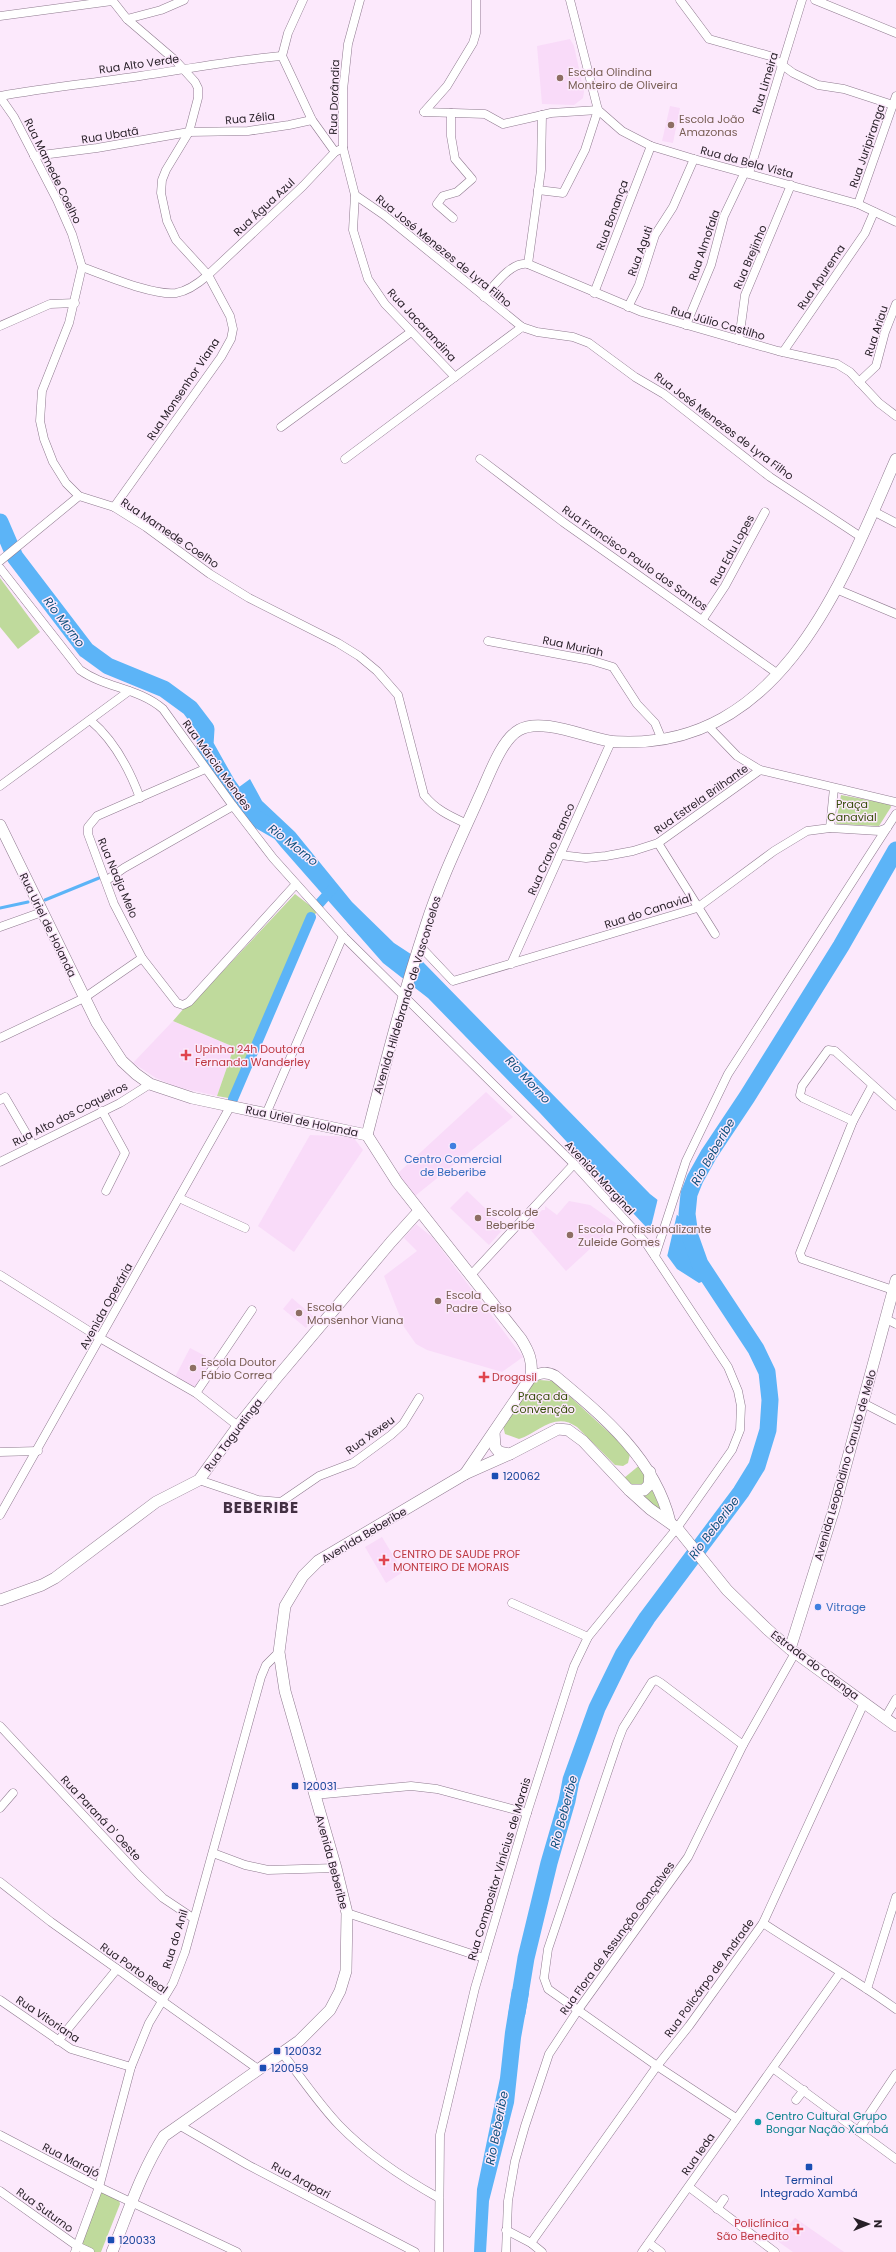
<svg xmlns="http://www.w3.org/2000/svg" width="896" height="2252" font-family="Poppins,sans-serif">
<style>
.built{fill:#f9dbf9}
.green{fill:#bfda9c}
.water{fill:#5cb4f7}
.pier{fill:#fce9fc}
.lines{fill:none;stroke-linecap:round;stroke-linejoin:round}
.stream{stroke:#5cb4f7;stroke-width:3}
.canal{stroke:#5cb4f7;stroke-width:10}
.river{stroke:#5cb4f7;stroke-width:17}
.street-casing{stroke:#8f7a8f;stroke-width:9}
.secondary-casing{stroke:#8f7a8f;stroke-width:12}
.street{stroke:#fff;stroke-width:8}
.secondary{stroke:#fff;stroke-width:11}
.education-dot{fill:#8d6e63;stroke:#fce9fc;stroke-width:1.5}
.health-dot{fill:#e0444e;stroke:#fce9fc;stroke-width:1.5}
.shop-dot{fill:#3f7fe0;stroke:#fce9fc;stroke-width:1.5}
.transit-dot{fill:#1a4fb4;stroke:#fce9fc;stroke-width:1.5}
.culture-dot{fill:#0f9aa8;stroke:#fce9fc;stroke-width:1.5}
.labels{text-anchor:middle;stroke-width:3;stroke-linejoin:round;paint-order:stroke}
.street-label{font-size:11px;fill:#271f27;stroke:#fce9fc}
.education-label{font-size:11px;fill:#785e54;stroke:#fce9fc;text-anchor:start}
.park-label{font-size:11px;fill:#374e09;stroke:#fce9fc}
.health-label{font-size:11px;fill:#be3a42;stroke:#fce9fc;text-anchor:start}
.shop-label{font-size:11px;fill:#366cbe;stroke:#fce9fc}
.transit-label{font-size:11px;fill:#164399;stroke:#fce9fc;text-anchor:start}
.culture-label{font-size:11px;fill:#0d838f;stroke:#fce9fc;text-anchor:start}
.water-label{font-size:12px;font-style:italic;fill:#0f517d;stroke:#fce9fc}
.district-label{font-size:15px;font-weight:bold;letter-spacing:1px;fill:#433043;stroke:#fce9fc}
</style>
<rect width="100%" height="100%" fill="#fce9fc"/>
<!-- built -->
<g class="built">
<polygon points="570,39 574,46 584,92 583,98 574,105 542,104 537,46"/>
<polygon points="670,106 680,108 673,143 662,141"/>
<polygon points="173,1021 234,1047 217,1096 177,1087 156,1078 133,1063"/>
<polygon points="486,1092 513,1117 415,1196 397,1174"/>
<polygon points="310,1135 353,1137 363,1150 294,1252 258,1226"/>
<polygon points="467,1191 505,1227 489,1245 450,1208"/>
<polygon points="569,1201 590,1205 617,1224 566,1271 527,1226 542,1210 545,1210 545,1206 557,1215"/>
<polygon points="416,1224 432,1237 523,1357 502,1372 427,1350 416,1344 404,1327 384,1276 417,1251 404,1238"/>
<polygon points="292,1298 314,1317 306,1328 283,1309"/>
<polygon points="190,1348 213,1360 195,1391 175,1377"/>
<polygon points="382,1537 403,1572 386,1583 365,1547"/>
<polygon points="795,2218 844,2252 793,2252 776,2240"/>
</g>
<!-- green -->
<g class="green">
<polygon points="0,578 40,632 18,649 0,627"/>
<polygon points="841,795 890,804 891,807 879,826 837,824 836,822"/>
<polygon points="295,894 317,911 309,925 234,1099 217,1096 234,1047 173,1021 185,1007 192,1004"/>
<path d="M539 1380 553 1381 614 1437 630 1454 628 1463 623 1466 615 1465 577 1427C555 1411 539 1432 519 1439L505 1434 503 1426 533 1382Z"/>
<polygon points="641,1464 662,1512 662,1514 624,1478"/>
<polygon points="101,2192 119,2200 120,2204 101,2252 78,2252"/>
</g>
<!-- water -->
<g class="water">
<polygon points="250,779 262,801 295,832 352,902 394,943 423,962 650,1194 681,1218 684,1241 704,1281 699,1283 677,1269 646,1227 540,1113 428,998 383,963 281,847 235,790"/>
<polygon points="512,1989 529,1993 521,2038 514,2103 489,2201 486,2252 474,2252 477,2189 500,2078 505,2032"/>
</g>
<!-- pier -->
<polygon class="pier" points="658,1198 677,1214 667,1257 649,1235"/>
<g class="lines">
<!-- stream -->
<g class="stream">
<polyline points="45,900 99,878"/>
<polyline points="0,908 28,902"/>
</g>
<!-- canal -->
<g class="canal">
<polyline points="319,904 333,888"/>
<polyline points="233,1099 311,917"/>
</g>
<!-- river -->
<g class="river">
<polyline points="0,522 15,557 86,650 108,666 164,689 190,708 206,729 205,745 227,784 235,795 243,799 247,809 255,818 278,831"/>
<polyline points="517,2013 526,1958 549,1863 567,1801 571,1780 597,1708 623,1655 647,1618 741,1492 757,1466 768,1430 770,1400 767,1372 756,1349 700,1264 690,1236 687,1214 689,1194 695,1179 709,1154 747,1097 841,946 896,850"/>
</g>
<defs>
<g id="street">
<polyline points="112,0 127,19 176,61 195,82 198,88 198,98 189,132 166,170 162,180 161,193 167,221 176,240 208,275 230,316 233,329 231,339 221,357 114,507"/>
<polyline points="303,0 288,33 282,56 312,120 335,152"/>
<polyline points="360,0 348,44 343,90 343,148 355,195 353,230 368,279 385,304 455,377"/>
<polyline points="570,0 598,110 622,131 651,146 694,159 858,204 896,222"/>
<polyline points="680,0 709,39 770,56 793,73 818,85 844,89 893,105"/>
<polyline points="815,0 896,33"/>
<polyline points="0,16 112,1"/>
<polyline points="127,19 161,10 184,0"/>
<path d="M0 96C46 88 93 83 140 76 187 69 234 60 282 56"/>
<path d="M0 97 14 117 57 200 72 234 82 267 69 323 42 391 40 421 44 439 53 462 66 483 79 496 114 507 146 527 210 574 249 598 338 643 359 656 377 671 398 695 424 795C436 810 450 816 467 824"/>
<polyline points="424,112 485,114 503,124 551,113 598,110"/>
<polyline points="424,112 447,86 473,43 476,33 476,0"/>
<polyline points="451,113 451,136 455,159 472,179 457,192 443,196 437,204 453,218"/>
<polyline points="34,156 97,148 189,132 248,131 289,125 312,120"/>
<polyline points="749,173 802,0"/>
<polyline points="538,190 563,193 585,150 598,110"/>
<polyline points="355,195 384,215 522,327 537,332 573,337 589,343 635,377 664,394 770,477 861,537"/>
<polyline points="858,204 896,96"/>
<polyline points="528,264 541,170 542,115"/>
<path d="M82 267C105 275 153 296 176 293 188 291 200 282 208 275L303 186 335 152 343 148"/>
<polyline points="594,293 651,146"/>
<path d="M484 297C494 286 511 261 528 264L642 312 778 351 837 364 850 372 879 403 896 416"/>
<polyline points="628,307 639,285 655,235 673,207 694,159"/>
<polyline points="686,325 711,265 724,216 745,172"/>
<polyline points="0,326 50,304 75,303"/>
<polyline points="739,340 745,295 791,185"/>
<polyline points="783,352 865,233 874,212"/>
<polyline points="859,382 876,366 885,332 896,304"/>
<polyline points="281,427 411,332"/>
<polyline points="345,459 522,327"/>
<polyline points="480,459 563,522 778,674"/>
<polyline points="873,511 896,523"/>
<polyline points="0,561 79,496"/>
<path d="M0 568 80 670C105 688 139 688 163 709L233 806 273 858 343 936 574 1164 646 1243 728 1367 738 1391 741 1406 740 1430 732 1450 677 1528 588 1637 574 1666 527 1813 475 1988 440 2135 439 2252"/>
<polyline points="836,589 896,614"/>
<polyline points="703,619 725,586 765,512"/>
<polyline points="488,641 590,660 613,667 637,704 655,723 662,740"/>
<path d="M90 720C114 740 129 768 140 798"/>
<polyline points="708,726 737,756 760,770 896,802"/>
<polyline points="205,769 97,816 88,827 88,834 114,904 142,958 177,1003 183,1005 189,1002 296,884"/>
<polyline points="0,786 129,691"/>
<polyline points="830,828 834,788"/>
<polyline points="658,843 715,934"/>
<polyline points="560,855 586,858 606,856 633,851 658,843 760,770"/>
<polyline points="107,880 124,868 233,806"/>
<polyline points="0,927 42,912"/>
<polyline points="420,946 453,981 697,908 774,851 807,831 830,828 879,831 887,828"/>
<polyline points="511,964 611,742"/>
<polyline points="0,1038 84,998 142,958"/>
<polyline points="872,1086 853,1121 800,1253 802,1259 893,1290"/>
<polyline points="0,1100 5,1097 33,1145"/>
<polyline points="102,1111 125,1153 106,1191"/>
<polyline points="266,1114 343,936"/>
<polyline points="853,1121 803,1098 800,1095 802,1086 828,1050 835,1051 896,1106"/>
<polyline points="0,1162 120,1103 150,1084"/>
<polyline points="179,1198 245,1228"/>
<polyline points="655,1256 686,1161 728,1074 896,814"/>
<polyline points="0,1275 100,1338 196,1393 238,1426"/>
<polyline points="470,1276 574,1164"/>
<polyline points="886,1319 896,1324"/>
<polyline points="196,1393 252,1310"/>
<polyline points="863,1403 896,1420"/>
<polyline points="0,1452 38,1451"/>
<polyline points="199,1480 258,1500 281,1502 319,1476 353,1463 391,1435 403,1424 419,1398"/>
<polyline points="0,1515 230,1107"/>
<polyline points="512,1603 588,1637"/>
<polyline points="885,1718 896,1699"/>
<polyline points="0,1726 140,1876 163,1898 193,1918"/>
<polyline points="314,1795 411,1786 437,1789 527,1813"/>
<polyline points="0,1808 13,1793"/>
<polyline points="213,1853 245,1865 268,1870 336,1868"/>
<polyline points="0,1882 51,1922 258,2069"/>
<polyline points="347,1913 484,1958"/>
<path d="M763 1923C807 1952 853 1978 896 2009"/>
<polyline points="867,1989 896,1897"/>
<polyline points="0,2000 71,2049 131,2067"/>
<polyline points="58,2041 117,1969"/>
<path d="M282 2053C301 2077 318 2103 339 2125 368 2155 403 2178 439 2198"/>
<polyline points="774,2069 896,2159"/>
<polyline points="796,2100 804,2090"/>
<polyline points="736,2118 657,2066 548,1989 544,1978 548,1949 618,1741 623,1728 652,1682 656,1680 661,1683 743,1745"/>
<polyline points="179,2125 248,2165 415,2252"/>
<polyline points="858,2131 896,2074"/>
<polyline points="0,2135 99,2187 237,2252"/>
<polyline points="689,2187 775,2252"/>
<polyline points="0,2191 77,2246 90,2252"/>
<polyline points="717,2209 724,2199"/>
<polyline points="506,2230 531,2243 542,2252"/>
<polyline points="531,2243 657,2066 689,2026 763,1923 864,1703"/>
<polyline points="649,2243 661,2252"/>
<polyline points="75,2252 99,2187 131,2067 149,2023 173,1983 185,1952 261,1677 266,1665 279,1652"/>
<polyline points="506,2252 508,2201 515,2161 525,2126 549,2054 578,2010 688,1857 743,1745 795,1653"/>
<polyline points="642,2252 840,1973"/>
</g>
<g id="secondary">
<path d="M0 825 97 1023 122 1061 136 1074 150 1084 192 1098 367 1135 397 1182 521 1339C529 1352 533 1361 531 1377L465 1474"/>
<path d="M367 1135C385 1065 403 994 426 925 440 881 461 838 480 795 489 776 501 740 519 730 541 717 585 737 609 741 615 742 622 742 628 742 784 743 844 578 896 459"/>
<path d="M531 1377C540 1373 546 1371 555 1376 603 1416 655 1459 670 1522"/>
<polyline points="494,1432 495,1447 499,1452 510,1454"/>
<polyline points="629,1490 644,1490 649,1485 650,1472"/>
<polyline points="0,1600 42,1585 55,1578 156,1502 199,1480 238,1426 274,1381 391,1242 419,1211"/>
<polyline points="790,1649 834,1509 896,1280"/>
<path d="M112 2252C128 2213 141 2172 164 2136L299 2041 330 2010 340 1991 346 1971 347 1913 336 1868 285 1691 279 1652 285 1606 303 1576 318 1561 465 1474 510 1454 558 1429 568 1430 583 1441 629 1490 650 1509 677 1528 727 1590 767 1629 790 1649 896 1726"/>
</g>
</defs>
<!-- street casing -->
<use href="#street" class="street-casing"/>
<!-- secondary casing -->
<use href="#secondary" class="secondary-casing"/>
<!-- street -->
<use href="#street" class="street"/>
<!-- secondary -->
<use href="#secondary" class="secondary"/>
</g>
<!-- markers -->
<g class="education-dot">
<circle cx="560" cy="78" r="4"/>
<circle cx="671" cy="125" r="4"/>
<circle cx="478" cy="1218" r="4"/>
<circle cx="570" cy="1235" r="4"/>
<circle cx="438" cy="1301" r="4"/>
<circle cx="299" cy="1313" r="4"/>
<circle cx="193" cy="1368" r="4"/>
</g>
<g class="health-dot">
<path d="M184 1049h4v4h4v4h-4v4h-4v-4h-4v-4h4z"/>
<path d="M482 1371h4v4h4v4h-4v4h-4v-4h-4v-4h4z"/>
<path d="M382 1554h4v4h4v4h-4v4h-4v-4h-4v-4h4z"/>
<path d="M796 2223h4v4h4v4h-4v4h-4v-4h-4v-4h4z"/>
</g>
<g class="shop-dot">
<circle cx="453" cy="1146" r="4"/>
<circle cx="818" cy="1607" r="4"/>
</g>
<g class="transit-dot">
<rect x="491" y="1472" width="8" height="8" rx="2"/>
<rect x="291" y="1782" width="8" height="8" rx="2"/>
<rect x="273" y="2047" width="8" height="8" rx="2"/>
<rect x="259" y="2064" width="8" height="8" rx="2"/>
<rect x="805" y="2163" width="8" height="8" rx="2"/>
<rect x="107" y="2236" width="8" height="8" rx="2"/>
</g>
<circle class="culture-dot" cx="758" cy="2122" r="4"/>
<g class="labels">
<!-- street labels -->
<g class="street-label">
<text transform="translate(139 64) rotate(-8)" y="4">Rua Alto Verde</text>
<text transform="translate(765 83) rotate(-73)" y="4">Rua Limeira</text>
<text transform="translate(334 97) rotate(-88)" y="4">Rua Dorândia</text>
<text transform="translate(250 118) rotate(-5)" y="4">Rua Zélia</text>
<text transform="translate(110 135) rotate(-9)" y="4">Rua Ubatã</text>
<text transform="translate(867 146) rotate(-71)" y="4">Rua Juripiranga</text>
<text transform="translate(747 162) rotate(15)" y="4">Rua da Bela Vista</text>
<text transform="translate(53 171) rotate(64)" y="4">Rua Mamede Coelho</text>
<text transform="translate(264 207) rotate(-43)" y="4">Rua Água Azul</text>
<text transform="translate(612 215) rotate(-70)" y="4">Rua Bonança</text>
<text transform="translate(704 245) rotate(-71)" y="4">Rua Almofala</text>
<text transform="translate(444 251) rotate(39)" y="4">Rua José Menezes de Lyra Filho</text>
<text transform="translate(640 251) rotate(-70)" y="4">Rua Aguti</text>
<text transform="translate(750 257) rotate(-67)" y="4">Rua Brejinho</text>
<text transform="translate(821 277) rotate(-56)" y="4">Rua Apurema</text>
<text transform="translate(718 323) rotate(16)" y="4">Rua Júlio Castilho</text>
<text transform="translate(422 325) rotate(47)" y="4">Rua Jacarandina</text>
<text transform="translate(876 331) rotate(-72)" y="4">Rua Ariau</text>
<text transform="translate(183 389) rotate(-56)" y="4">Rua Monsenhor Viana</text>
<text transform="translate(724 426) rotate(37)" y="4">Rua José Menezes de Lyra Filho</text>
<text transform="translate(170 533) rotate(34)" y="4">Rua Mamede Coelho</text>
<text transform="translate(732 550) rotate(-61)" y="4">Rua Edu Lopes</text>
<text transform="translate(635 558) rotate(35)" y="4">Rua Francisco Paulo dos Santos</text>
<text transform="translate(573 646) rotate(12)" y="4">Rua Muriah</text>
<text transform="translate(217 765) rotate(54)" y="4">Rua Márcia Mendes</text>
<text transform="translate(701 799) rotate(-35)" y="4">Rua Estrela Brilhante</text>
<text transform="translate(551 849) rotate(-66)" y="4">Rua Cravo Branco</text>
<text transform="translate(118 878) rotate(67)" y="4">Rua Nadja Melo</text>
<text transform="translate(648 911) rotate(-18)" y="4">Rua do Canavial</text>
<text transform="translate(48 925) rotate(64)" y="4">Rua Uriel de Holanda</text>
<text transform="translate(407 995) rotate(-73)" y="4">Avenida Hildebrando de Vasconcelos</text>
<text transform="translate(70 1114) rotate(-27)" y="4">Rua Alto dos Coqueiros</text>
<text transform="translate(302 1121) rotate(12)" y="4">Rua Uriel de Holanda</text>
<text transform="translate(600 1178) rotate(47)" y="4">Avenida Marginal</text>
<text transform="translate(106 1306) rotate(-61)" y="4">Avenida Operária</text>
<text transform="translate(233 1435) rotate(-53)" y="4">Rua Taguatinga</text>
<text transform="translate(370 1435) rotate(-36)" y="4">Rua Xexeu</text>
<text transform="translate(845 1465) rotate(-74)" y="4">Avenida Leopoldino Canuto de Melo</text>
<text transform="translate(364 1535) rotate(-31)" y="4">Avenida Beberibe</text>
<text transform="translate(815 1665) rotate(37)" y="4">Estrada do Caenga</text>
<text transform="translate(101 1818) rotate(47)" y="4">Rua Paraná D' Oeste</text>
<text transform="translate(332 1862) rotate(75)" y="4">Avenida Beberibe</text>
<text transform="translate(499 1869) rotate(-73)" y="4">Rua Compositor Vinícius de Morais</text>
<text transform="translate(617 1938) rotate(-54)" y="4">Rua Flora de Assunção Gonçalves</text>
<text transform="translate(175 1939) rotate(-73)" y="4">Rua do Anil</text>
<text transform="translate(134 1968) rotate(35)" y="4">Rua Porto Real</text>
<text transform="translate(709 1978) rotate(-54)" y="4">Rua Policárpo de Andrade</text>
<text transform="translate(48 2019) rotate(34)" y="4">Rua Vitoriana</text>
<text transform="translate(698 2154) rotate(-55)" y="4">Rua Ieda</text>
<text transform="translate(71 2160) rotate(27)" y="4">Rua Marajó</text>
<text transform="translate(301 2180) rotate(28)" y="4">Rua Arapari</text>
<text transform="translate(45 2210) rotate(36)" y="4">Rua Suturno</text>
</g>
<!-- education labels -->
<g class="education-label">
<text x="568" y="76">Escola Olindina<tspan x="568" dy="13">Monteiro de Oliveira</tspan></text>
<text x="679" y="123">Escola João<tspan x="679" dy="13">Amazonas</tspan></text>
<text x="486" y="1216">Escola de<tspan x="486" dy="13">Beberibe</tspan></text>
<text x="578" y="1233">Escola Profissionalizante<tspan x="578" dy="13">Zuleide Gomes</tspan></text>
<text x="446" y="1299">Escola<tspan x="446" dy="13">Padre Celso</tspan></text>
<text x="307" y="1311">Escola<tspan x="307" dy="13">Monsenhor Viana</tspan></text>
<text x="201" y="1366">Escola Doutor<tspan x="201" dy="13">Fábio Correa</tspan></text>
</g>
<!-- park labels -->
<g class="park-label">
<text x="852" y="808">Praça<tspan x="852" dy="13">Canavial</tspan></text>
<text x="543" y="1400">Praça da<tspan x="543" dy="13">Convenção</tspan></text>
</g>
<!-- health labels -->
<g class="health-label">
<text x="195" y="1053">Upinha 24h Doutora<tspan x="195" dy="13">Fernanda Wanderley</tspan></text>
<text x="492" y="1381">Drogasil</text>
<text x="393" y="1558">CENTRO DE SAUDE PROF<tspan x="393" dy="13">MONTEIRO DE MORAIS</tspan></text>
<text x="789" y="2227" text-anchor="end">Policlínica<tspan x="789" dy="13">São Benedito</tspan></text>
</g>
<!-- shop labels -->
<g class="shop-label">
<text x="453" y="1163">Centro Comercial<tspan x="453" dy="13">de Beberibe</tspan></text>
<text x="826" y="1611" text-anchor="start">Vitrage</text>
</g>
<!-- transit labels -->
<g class="transit-label">
<text x="503" y="1480">120062</text>
<text x="303" y="1790">120031</text>
<text x="285" y="2055">120032</text>
<text x="271" y="2072">120059</text>
<text x="809" y="2184" text-anchor="middle">Terminal<tspan x="809" dy="13">Integrado Xambá</tspan></text>
<text x="119" y="2244">120033</text>
</g>
<!-- culture labels -->
<g class="culture-label">
<text x="766" y="2120">Centro Cultural Grupo<tspan x="766" dy="13">Bongar Nação Xambá</tspan></text>
</g>
<!-- water labels -->
<g class="water-label">
<text transform="translate(64 622) rotate(53)" y="4">Rio Morno</text>
<text transform="translate(293 845) rotate(38)" y="4">Rio Morno</text>
<text transform="translate(528 1080) rotate(47)" y="4">Rio Morno</text>
<text transform="translate(713 1152) rotate(-60)" y="4">Rio Beberibe</text>
<text transform="translate(714 1528) rotate(-53)" y="4">Rio Beberibe</text>
<text transform="translate(564 1812) rotate(-75)" y="4">Rio Beberibe</text>
<text transform="translate(497 2128) rotate(-79)" y="4">Rio Beberibe</text>
</g>
<!-- district labels -->
<g class="district-label">
<text x="261" y="1513">BEBERIBE</text>
</g>
</g>
<!-- north arrow -->
<g transform="translate(868 2224) rotate(89)" stroke="#fce9fc" stroke-width="3" paint-order="stroke">
<path d="M0-3L7 15L0 10L-7 15Z" fill="#271f27"/>
<text y="-6" font-size="11" font-weight="bold" text-anchor="middle" fill="#271f27">N</text>
</g>
</svg>
